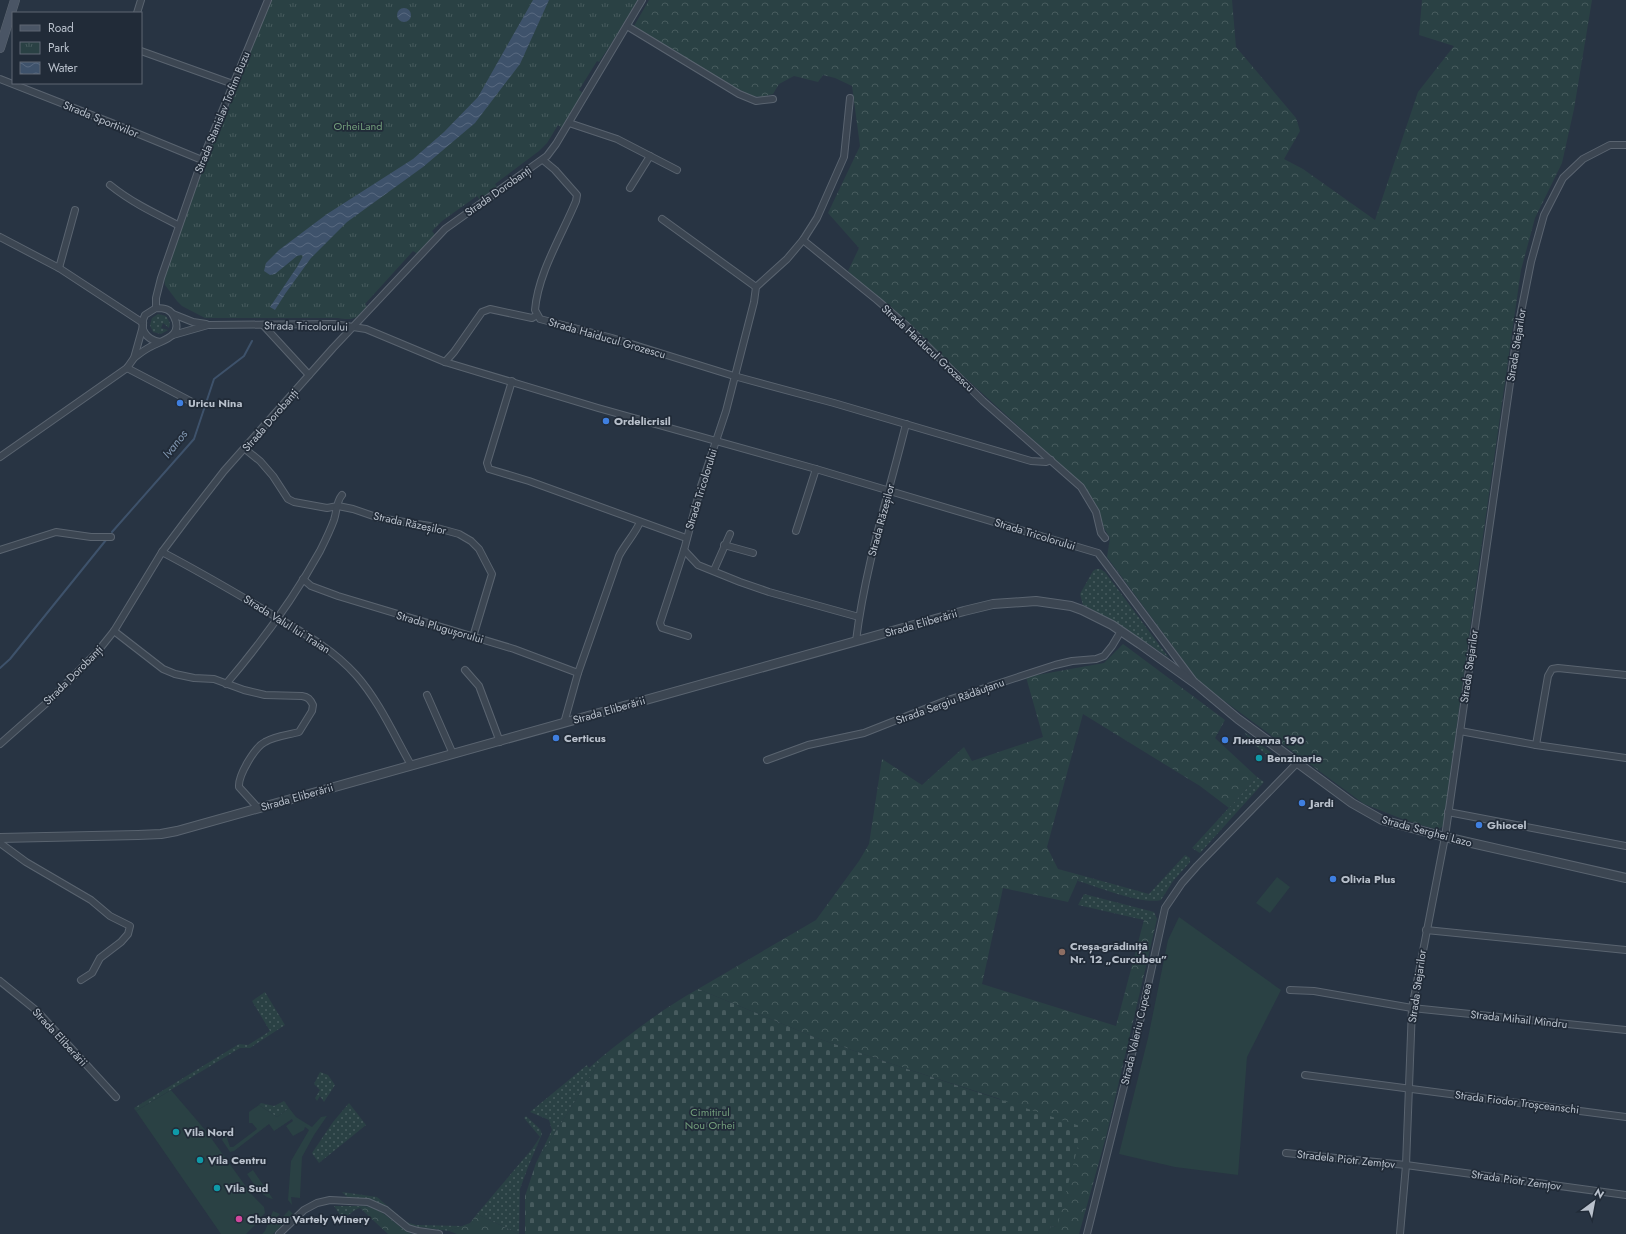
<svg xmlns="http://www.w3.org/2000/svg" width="1626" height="1234" font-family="Jost,sans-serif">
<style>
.grass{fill:url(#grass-dots)}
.forest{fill:url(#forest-crowns)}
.cemetery{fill:url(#cemetery-stones)}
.park{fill:url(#park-tufts)}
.garden{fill:#2a4144}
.water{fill:url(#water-waves)}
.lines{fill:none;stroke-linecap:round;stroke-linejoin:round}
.stream{stroke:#3e526b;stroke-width:2}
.minor-casing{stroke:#5a6470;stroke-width:8}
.tertiary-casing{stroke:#5a6470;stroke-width:10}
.secondary-casing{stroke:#5a6470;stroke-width:10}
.minor{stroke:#3c4652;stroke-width:6}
.tertiary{stroke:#3c4652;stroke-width:8}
.secondary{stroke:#4a5565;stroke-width:9}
.shop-dot{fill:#3f7fe0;stroke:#212b38;stroke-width:1.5}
.culture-dot{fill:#0f9aa8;stroke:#212b38;stroke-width:1.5}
.education-dot{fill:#8d6e63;stroke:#212b38;stroke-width:1.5}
.hotel-dot{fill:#d1479c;stroke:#212b38;stroke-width:1.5}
.labels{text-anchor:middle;stroke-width:3.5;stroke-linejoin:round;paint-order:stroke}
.street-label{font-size:11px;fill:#b9c1cc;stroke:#212b38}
.park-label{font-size:11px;fill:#719c7a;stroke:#212b38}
.poi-label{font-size:11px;font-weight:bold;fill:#b9c1cc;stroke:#212b38;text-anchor:start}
.water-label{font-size:12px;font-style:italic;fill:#8298b2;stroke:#212b38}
</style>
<defs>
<pattern id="grass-dots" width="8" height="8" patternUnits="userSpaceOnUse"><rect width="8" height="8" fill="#2a4144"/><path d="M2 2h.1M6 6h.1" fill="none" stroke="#475b5e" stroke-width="1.8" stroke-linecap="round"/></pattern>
<pattern id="forest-crowns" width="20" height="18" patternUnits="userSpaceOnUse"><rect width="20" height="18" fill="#2a4144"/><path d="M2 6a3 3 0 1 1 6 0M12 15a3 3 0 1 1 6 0" fill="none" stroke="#475b5e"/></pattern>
<pattern id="cemetery-stones" width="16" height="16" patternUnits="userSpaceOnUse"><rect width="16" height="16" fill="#2a4144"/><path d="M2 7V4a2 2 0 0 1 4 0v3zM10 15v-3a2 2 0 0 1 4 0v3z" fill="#475b5e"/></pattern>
<pattern id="park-tufts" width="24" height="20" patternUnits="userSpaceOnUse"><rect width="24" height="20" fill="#2a4144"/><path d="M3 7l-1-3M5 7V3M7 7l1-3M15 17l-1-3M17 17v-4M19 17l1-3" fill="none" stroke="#475b5e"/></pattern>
<pattern id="water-waves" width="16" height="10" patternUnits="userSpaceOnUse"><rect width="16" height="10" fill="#3e526b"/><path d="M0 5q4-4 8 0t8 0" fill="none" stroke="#58697f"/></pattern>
</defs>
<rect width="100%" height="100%" fill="#283443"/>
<!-- grass -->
<g class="grass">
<polygon points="158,314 166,316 170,323 169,328 163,323 161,328 168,330 161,334 153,332 150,325 152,318"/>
<polygon points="1096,569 1100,569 1105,572 1169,658 1117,623 1083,605 1080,594 1093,571"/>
<polygon points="1244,732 1281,760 1279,765 1252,743"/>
<polygon points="1257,777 1264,782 1200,853 1192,848"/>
<path d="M1185 855 1190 858V862L1173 881 1161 900C1142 905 1098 887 1078 881L1080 875 1149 894Z"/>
<polygon points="1084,894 1154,912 1157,919 1144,920 1078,905"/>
<polygon points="265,992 285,1025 250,1048 240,1048 136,1111 134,1108 239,1044 248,1045 270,1031 252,1001"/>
<polygon points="598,1060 599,1063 536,1163 552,1130 549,1120 530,1112 587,1065 589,1068"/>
<polygon points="320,1072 328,1075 335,1085 324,1102 320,1096 317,1101 315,1098 320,1090 314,1084"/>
<polygon points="284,1101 289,1108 277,1117 259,1105 261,1103 274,1106"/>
<polygon points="349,1103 366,1125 319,1163 312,1153 333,1122"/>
<polygon points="526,1116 540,1129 542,1134 528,1167 520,1189 519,1234 477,1214 532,1149 540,1137 524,1118"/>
<polygon points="342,1192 377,1197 406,1222 416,1225 462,1226 449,1231 412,1226 406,1224 376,1201 348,1198"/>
<polygon points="334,1206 364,1206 355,1210 343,1219"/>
</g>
<!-- forest -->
<g class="forest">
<polygon points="649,0 1232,0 1236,47 1296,118 1300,131 1284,159 1303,169 1375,220 1418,92 1454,46 1419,35 1422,0 1592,0 1574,109 1562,163 1535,218 1521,270 1477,578 1443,826 1438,830 1405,820 1364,804 1200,683 1107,557 1110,538 1104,528 1098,508 1083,485 848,271 859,248 828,213 860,146 852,86 835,78 823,75 818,82 794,76 779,84 773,94 762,97 752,96 732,86 634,26"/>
<polygon points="1123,644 1225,720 1215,738 1257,777 1229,808 1200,786 1083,714 1047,847 1058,869 1080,875 1068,902 1003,888 982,984 1116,1026 1144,920 1157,919 1107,1133 1079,1234 1048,1234 1051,1226 1057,1227 1000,1099 904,1068 814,1037 698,989 816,920 859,861 869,844 882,759 922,785 964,747 972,761 1043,737 1026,677 1104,663"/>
<path d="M364 1206C387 1210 393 1225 412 1234H388L360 1208Z"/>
<polygon points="477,1214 519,1234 457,1234 449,1231 470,1223"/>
</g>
<!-- cemetery -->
<path class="cemetery" d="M698 989 814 1037 904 1068 1083 1127 1057 1227 1051 1226 1048 1234H525V1196L536 1163 599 1063 598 1060C630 1034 662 1009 698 989Z"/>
<!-- park -->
<path class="park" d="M271 0H638L611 44 599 62 597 61 579 90 583 93 562 128 558 125 547 143 539 151 495 184 498 188 480 200 477 196 442 221 432 231 435 235 418 254 413 251 365 304 368 308C357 318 353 321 338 318H205L182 306 177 301 165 285 164 279 203 168 245 69 247 58Z"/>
<!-- garden -->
<g class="garden">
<polygon points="1277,877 1290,887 1270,913 1256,903"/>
<polygon points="1179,917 1281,990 1247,1057 1238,1175 1175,1167 1119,1154 1148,1038 1168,940"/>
<polygon points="171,1090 206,1131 252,1195 264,1207 265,1213 261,1217 258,1216 256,1224 246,1234 221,1234 136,1111"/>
<polygon points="259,1105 277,1117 289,1108 296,1117 312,1127 321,1117 327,1116 314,1135 302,1157 300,1197 300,1198 291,1197 292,1205 288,1200 291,1161 309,1130 305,1127 304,1130 293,1136 286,1126 293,1121 292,1119 274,1131 269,1124 234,1151 230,1152 222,1140 226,1130 227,1138 230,1147 233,1147 257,1129 252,1123 249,1123 249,1112"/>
<path d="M253 1170 257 1176 273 1199C261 1197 254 1184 247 1174Z"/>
<polygon points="289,1210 293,1214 273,1234 262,1234 265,1231 273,1211 280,1214 274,1220 277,1223"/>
</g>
<!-- water -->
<g class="water">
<polygon points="533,0 549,0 520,64 475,123 423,167 347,222 311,258 285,294 275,310 270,307 297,267 303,256 301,255 297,256 275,274 270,275 264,271 266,263 279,250 327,214 413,159 444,132 478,97"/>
<circle cx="404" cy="15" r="7"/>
</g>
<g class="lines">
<!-- stream -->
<g class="stream">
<polyline points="112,532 194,439 214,379 244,356 252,341"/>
<polyline points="0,668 10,659 106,540"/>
</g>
<defs>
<g id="minor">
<polyline points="137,13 141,0"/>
<polyline points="627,26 739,94 756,101 773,99"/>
<polyline points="141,51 233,84"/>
<polyline points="0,79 112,123 202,160"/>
<polyline points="569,123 617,139 677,170"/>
<path d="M543 160 555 170 577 195 576 201C562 235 538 273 535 310L540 319 612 338 734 376 834 403 1031 461 1046 462 1051 460"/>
<path d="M110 185C131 202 154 213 178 225"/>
<polyline points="630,188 650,156"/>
<polyline points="662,219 756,287"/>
<polyline points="0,237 59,268 143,323"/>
<polyline points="803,240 877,300 907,326 983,401 1081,487 1096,512 1101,533 1105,538"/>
<polyline points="59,268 75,210"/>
<polyline points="156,308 156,298 161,278 202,160 268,0"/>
<polyline points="173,314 193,322 206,324"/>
<polyline points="263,325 309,375"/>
<polyline points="173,335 208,325 334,324 366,329 445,362 598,408 816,469 1098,553 1193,680"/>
<path d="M134 358C139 354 144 350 150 347 162 340 184 337 174 317 171 309 164 308 156 308L145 315C138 328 146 340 160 342"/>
<polyline points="445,362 454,352 482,312 490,309 532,318 537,315"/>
<polyline points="127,368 194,403"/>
<polyline points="512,381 487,463 489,469 529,481 686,538"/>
<polyline points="245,449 260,461 273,476 288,499 294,502 327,508 338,506 353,509 379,518 430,526 459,534 471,541 479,549 492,574 473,637"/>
<polyline points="0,457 127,368 134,358 143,326"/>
<polyline points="796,531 816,469"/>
<polyline points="724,545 753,553"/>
<polyline points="0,550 56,532 91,537 111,537"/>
<polyline points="684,550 698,565 740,582 769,592 859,617"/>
<path d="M162 552C200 572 236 593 273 615 302 632 333 649 356 675 379 701 394 735 411 765"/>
<polyline points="714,570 730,534"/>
<polyline points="303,579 311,586 338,596 514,649 578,673"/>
<path d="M114 631 163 669 175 674 194 678 214 679 244 690 265 695 302 696C308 697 310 699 313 705L312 711 299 732C288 735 275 736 265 742 255 747 238 775 239 787L258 808"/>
<polyline points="688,636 662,628 660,623 684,550 701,486 726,411 754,302 756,287 787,259 803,240 817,218 844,157 850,98"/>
<path d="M856 641C865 567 888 496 906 424"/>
<polyline points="465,670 479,686 500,742"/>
<path d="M226 684C261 643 294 598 320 551 325 541 330 531 334 520 337 511 336 502 342 495"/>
<polyline points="427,695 453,754"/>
<path d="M564 723 578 673 619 556C625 544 635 534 640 522"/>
<polyline points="1460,731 1536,745 1626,758"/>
<polyline points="0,744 51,699 98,651 114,631 162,552 186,520 224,471 333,348 445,229 547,156 556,144 642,0"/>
<polyline points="1536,745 1548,676 1552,669 1558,668 1626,675"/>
<polyline points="767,760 808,745 864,733 945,701 1055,665 1072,661 1096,659 1104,656 1112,646 1121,631"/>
<polyline points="1448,812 1626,846"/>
<polyline points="0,843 26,862 91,900 110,916 130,926 128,934 121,942 100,958 92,973 81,980"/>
<polyline points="1426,930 1626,950"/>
<polyline points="0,981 37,1011 116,1097"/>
<polyline points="1290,990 1314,991 1412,1008 1626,1030"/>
<polyline points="1305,1075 1626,1117"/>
<polyline points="1286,1153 1406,1165 1626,1195"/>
<polyline points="279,1234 304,1210 317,1203 330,1200 368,1202 386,1210 408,1228 418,1231 439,1234"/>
<polyline points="1087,1234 1139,1026 1165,908 1182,883 1197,866 1298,762"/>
<polyline points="1400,1234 1406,1165 1412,1008 1445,837 1518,327 1531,262 1544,215 1563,178 1583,159 1610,145 1626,145"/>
</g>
<polyline id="tertiary" points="0,838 138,835 161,834 177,831 964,611 993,604 1036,601 1071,606 1082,610 1112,625 1140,644 1196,684 1238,719 1352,803 1382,820 1445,837 1626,878"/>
<polyline id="secondary" points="0,48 15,0"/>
</defs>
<!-- minor casing -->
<use href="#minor" class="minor-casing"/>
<!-- tertiary casing -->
<use href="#tertiary" class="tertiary-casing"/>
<!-- secondary casing -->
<use href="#secondary" class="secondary-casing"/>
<!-- minor -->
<use href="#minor" class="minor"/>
<!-- tertiary -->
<use href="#tertiary" class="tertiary"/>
<!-- secondary -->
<use href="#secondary" class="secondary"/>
</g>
<!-- markers -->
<g class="shop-dot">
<circle cx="180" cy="403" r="4"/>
<circle cx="606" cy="421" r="4"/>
<circle cx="556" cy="738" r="4"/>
<circle cx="1225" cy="740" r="4"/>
<circle cx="1302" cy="803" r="4"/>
<circle cx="1479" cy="825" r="4"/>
<circle cx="1333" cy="879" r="4"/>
</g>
<g class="culture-dot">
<circle cx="1259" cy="758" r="4"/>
<circle cx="176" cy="1132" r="4"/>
<circle cx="200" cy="1160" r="4"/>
<circle cx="217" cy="1188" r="4"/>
</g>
<circle class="education-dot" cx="1062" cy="952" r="4"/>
<circle class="hotel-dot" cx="239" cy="1219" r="4"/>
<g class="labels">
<!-- street labels -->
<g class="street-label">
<text transform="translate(222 112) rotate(-68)" y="4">Strada Stanislav Trofim Buzu</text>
<text transform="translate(101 119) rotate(22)" y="4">Strada Sportivilor</text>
<text transform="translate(498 191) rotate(-35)" y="4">Strada Dorobanți</text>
<text transform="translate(306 326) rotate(1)" y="4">Strada Tricolorului</text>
<text transform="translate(607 338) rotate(16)" y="4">Strada Haiducul Grozescu</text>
<text transform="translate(1516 345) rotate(-81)" y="4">Strada Stejarilor</text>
<text transform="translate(928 348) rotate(43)" y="4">Strada Haiducul Grozescu</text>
<text transform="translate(270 420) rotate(-49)" y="4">Strada Dorobanți</text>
<text transform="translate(701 489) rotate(-73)" y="4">Strada Tricolorului</text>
<text transform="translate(881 520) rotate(-75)" y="4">Strada Răzeșilor</text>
<text transform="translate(410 523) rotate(12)" y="4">Strada Răzeșilor</text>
<text transform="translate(1035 534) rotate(17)" y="4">Strada Tricolorului</text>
<text transform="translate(921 623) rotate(-16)" y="4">Strada Eliberării</text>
<text transform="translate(287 624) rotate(32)" y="4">Strada Valul lui Traian</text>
<text transform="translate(440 627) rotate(16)" y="4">Strada Plugușorului</text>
<text transform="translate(1469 666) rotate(-82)" y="4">Strada Stejarilor</text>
<text transform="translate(73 675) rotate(-45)" y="4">Strada Dorobanți</text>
<text transform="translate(950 701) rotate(-20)" y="4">Strada Sergiu Rădăuțanu</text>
<text transform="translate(609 710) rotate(-16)" y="4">Strada Eliberării</text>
<text transform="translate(297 797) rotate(-16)" y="4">Strada Eliberării</text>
<text transform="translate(1427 831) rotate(15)" y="4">Strada Serghei Lazo</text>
<text transform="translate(1417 986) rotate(-82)" y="4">Strada Stejarilor</text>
<text transform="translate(1519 1019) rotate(6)" y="4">Strada Mihail Mîndru</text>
<text transform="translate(1136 1034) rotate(-77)" y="4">Strada Valeriu Cupcea</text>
<text transform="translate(60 1037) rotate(47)" y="4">Strada Eliberării</text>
<text transform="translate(1517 1102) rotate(7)" y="4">Strada Fiodor Troșceanschi</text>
<text transform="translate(1346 1159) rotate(6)" y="4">Stradela Piotr Zemțov</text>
<text transform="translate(1516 1180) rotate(8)" y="4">Strada Piotr Zemțov</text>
</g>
<!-- park labels -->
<g class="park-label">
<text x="358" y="130">OrheiLand</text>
<text x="710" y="1116">Cimitirul<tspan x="710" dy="13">Nou Orhei</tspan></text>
</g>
<!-- poi labels -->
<g class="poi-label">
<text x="188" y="407">Uricu Nina</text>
<text x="614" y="425">Ordelicrisil</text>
<text x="564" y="742">Certicus</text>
<text x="1233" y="744">Линелла 190</text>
<text x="1267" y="762">Benzinarie</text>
<text x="1310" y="807">Jardi</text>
<text x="1487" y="829">Ghiocel</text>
<text x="1341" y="883">Olivia Plus</text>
<text x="1070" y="950">Creșa-grădiniță<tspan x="1070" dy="13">Nr. 12 „Curcubeu”</tspan></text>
<text x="184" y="1136">Vila Nord</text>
<text x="208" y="1164">Vila Centru</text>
<text x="225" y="1192">Vila Sud</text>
<text x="247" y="1223">Chateau Vartely Winery</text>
</g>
<!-- water labels -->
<g class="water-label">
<text transform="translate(175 444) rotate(-52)" y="4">Ivanos</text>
</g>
</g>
<!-- legend -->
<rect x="12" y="12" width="130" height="72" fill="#212b38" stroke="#5e6773"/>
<rect x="20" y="25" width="20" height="6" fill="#4a5565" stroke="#5e6773"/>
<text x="48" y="32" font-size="12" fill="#b9c1cc">Road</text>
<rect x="20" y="42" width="20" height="12" fill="url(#park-tufts)" stroke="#5e6773"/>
<text x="48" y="52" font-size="12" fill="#b9c1cc">Park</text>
<rect x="20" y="62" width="20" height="12" fill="url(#water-waves)" stroke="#5e6773"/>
<text x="48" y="72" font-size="12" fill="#b9c1cc">Water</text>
<!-- north arrow -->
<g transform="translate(1594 1202) rotate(32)" stroke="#212b38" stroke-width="3" paint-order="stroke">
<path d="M0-3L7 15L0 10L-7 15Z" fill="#b9c1cc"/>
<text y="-6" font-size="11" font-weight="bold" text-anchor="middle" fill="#b9c1cc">N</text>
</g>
</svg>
